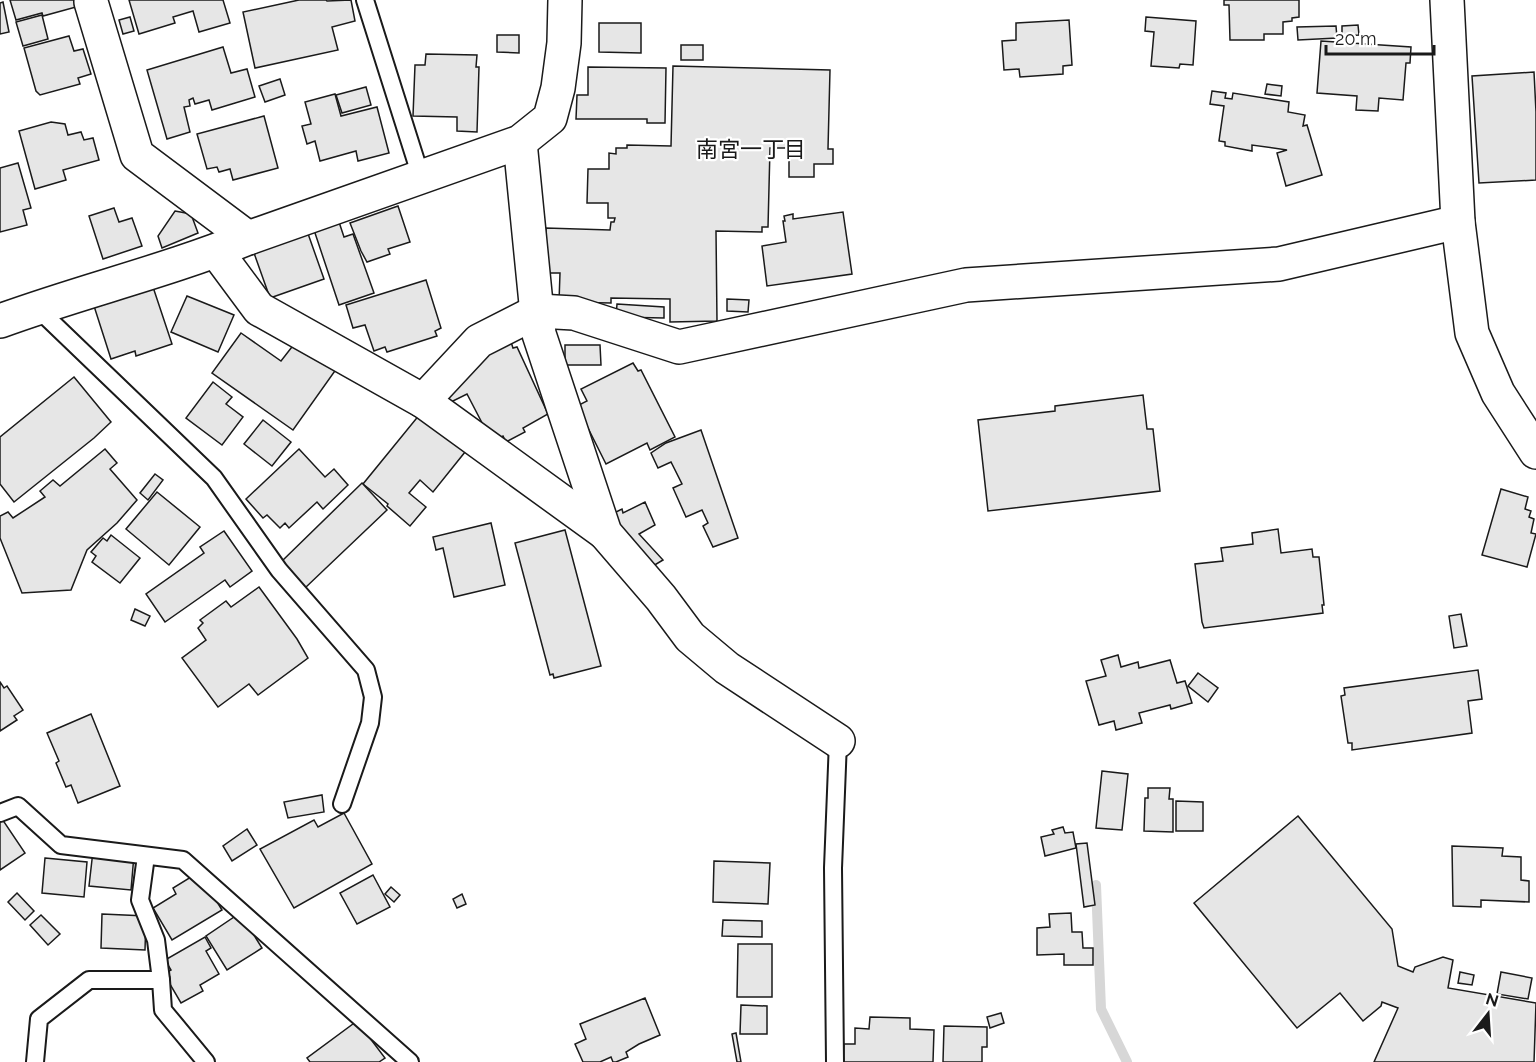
<svg xmlns="http://www.w3.org/2000/svg" width="1536" height="1062" font-family="Raleway,'Noto Sans JP',sans-serif">
<style>
.lines{fill:none;stroke-linecap:round;stroke-linejoin:round}
.stream{stroke:#d7d7d7;stroke-width:10}
.building{fill:#e6e6e6;stroke:#1a1a1a;stroke-width:1.5}
.lane-casing{stroke:#1a1a1a;stroke-width:20}
.street-casing{stroke:#1a1a1a;stroke-width:36}
.lane{stroke:#fff;stroke-width:16}
.street{stroke:#fff;stroke-width:33}
.labels{text-anchor:middle;stroke-width:4.5;stroke-linejoin:round;paint-order:stroke}
.neighbourhood-label{font-size:22px;fill:#1a1a1a;stroke:#fff}
</style>
<rect width="100%" height="100%" fill="#fff"/>
<g class="lines">
<!-- stream -->
<polyline class="stream" points="1096,885 1101,1009 1127,1062"/>
</g>
<!-- building -->
<g class="building">
<polygon points="10,0 74,0 76,7 43,16 42,13 16,20"/>
<polygon points="129,0 223,0 230,23 199,32 193,11 173,17 175,23 139,34"/>
<polygon points="299,0 326,0 327,1 351,0 355,21 332,27 338,50 255,68 243,12"/>
<polygon points="1224,0 1299,0 1299,17 1292,18 1292,21 1283,22 1283,34 1264,34 1264,40 1230,40 1229,5 1224,5"/>
<polygon points="3,2 9,32 0,34 0,3"/>
<polygon points="42,15 48,39 23,46 16,22"/>
<polygon points="130,17 134,31 123,34 119,20"/>
<polygon points="1146,17 1196,21 1193,65 1180,64 1179,68 1151,66 1154,32 1145,31"/>
<polygon points="1069,20 1072,65 1063,66 1063,74 1020,77 1019,69 1004,70 1002,41 1016,40 1016,23"/>
<polygon points="599,23 641,23 641,53 599,52"/>
<polygon points="1358,25 1359,35 1342,36 1342,26"/>
<polygon points="1336,26 1337,38 1298,40 1297,27"/>
<polygon points="497,35 519,35 519,53 497,52"/>
<polygon points="69,36 74,51 83,49 91,74 78,78 80,84 40,95 36,91 24,48"/>
<polygon points="1321,41 1411,47 1410,63 1406,63 1403,100 1379,98 1378,111 1356,110 1357,96 1317,93"/>
<rect x="681" y="45" width="22" height="15"/>
<polygon points="223,47 231,73 247,69 255,97 212,110 209,100 195,104 193,98 189,100 190,106 184,107 190,132 167,139 147,70"/>
<polygon points="426,54 477,55 476,67 479,67 477,132 457,131 457,117 413,116 415,65 425,65"/>
<polygon points="673,66 830,70 828,149 833,149 833,164 814,164 814,177 789,177 789,148 770,148 768,227 762,227 762,232 716,231 717,321 670,322 670,299 611,298 611,303 559,302 560,273 549,273 549,266 545,266 546,228 610,230 611,222 614,222 615,218 608,218 608,203 587,203 588,169 609,169 609,153 616,154 616,148 627,148 627,145 671,146"/>
<polygon points="588,67 666,68 665,123 647,123 647,119 576,119 577,95 588,95"/>
<polygon points="1534,72 1536,112 1536,180 1479,183 1472,76"/>
<polygon points="280,79 285,95 265,102 259,86"/>
<polygon points="1267,84 1282,86 1281,96 1265,94"/>
<polygon points="366,87 371,105 342,113 336,95"/>
<polygon points="1212,91 1226,93 1225,98 1232,99 1233,93 1289,102 1288,112 1305,115 1303,126 1307,125 1322,175 1286,186 1277,153 1287,150 1252,145 1252,151 1225,146 1225,142 1219,141 1224,106 1210,104"/>
<polygon points="335,94 341,116 377,107 389,153 358,161 356,151 320,161 315,141 307,144 302,126 311,124 305,102"/>
<polygon points="264,116 278,168 233,180 230,169 219,172 217,167 207,169 197,134"/>
<polygon points="51,122 65,124 68,135 81,132 84,140 93,138 99,160 63,170 66,180 35,189 19,131"/>
<polygon points="18,163 31,208 23,210 27,225 0,232 0,168"/>
<polygon points="398,206 410,242 388,249 390,254 367,262 361,251 350,223"/>
<polygon points="114,208 119,222 132,218 142,246 103,259 89,216"/>
<polygon points="175,211 191,214 198,233 162,248 158,236"/>
<polygon points="843,212 852,274 767,286 762,246 786,242 783,221 785,221 784,216 793,214 793,219"/>
<polygon points="339,222 344,237 353,234 374,293 339,305 314,230"/>
<polygon points="306,228 324,279 270,298 254,253"/>
<polygon points="426,280 441,328 435,331 437,336 387,352 385,347 374,351 365,325 353,328 346,305"/>
<polygon points="153,287 172,344 136,356 135,351 111,359 94,306"/>
<polygon points="187,296 234,315 218,352 171,332"/>
<polygon points="727,299 749,300 748,312 727,311"/>
<polygon points="617,304 664,307 664,318 616,317"/>
<polygon points="241,333 281,361 295,343 337,368 293,430 212,373"/>
<polygon points="499,333 511,342 513,348 517,347 548,414 523,428 525,432 506,442 503,436 492,442 467,394 451,402 440,381"/>
<polygon points="565,345 600,345 601,365 565,365"/>
<polygon points="633,363 638,371 641,370 675,437 650,450 647,443 606,464 577,406 587,401 581,389"/>
<polygon points="74,377 111,422 94,438 14,502 0,484 0,437"/>
<polygon points="213,382 232,397 226,404 243,417 222,445 186,418"/>
<polygon points="1143,395 1147,429 1153,429 1160,491 988,511 978,420 1055,411 1055,406"/>
<polygon points="420,414 465,452 433,492 420,480 409,493 426,507 410,526 387,506 388,504 363,484"/>
<polygon points="263,420 291,442 272,466 244,444"/>
<polygon points="701,430 738,538 713,547 703,526 708,523 702,510 686,517 673,488 682,484 671,462 658,468 651,453 666,443"/>
<polygon points="105,449 117,463 110,469 137,500 117,523 87,550 71,590 22,593 0,538 0,516 8,512 13,518 45,497 40,491 53,480 60,486"/>
<polygon points="299,449 325,477 334,469 348,485 323,509 317,502 289,528 285,523 280,528 267,515 263,518 246,499"/>
<polygon points="155,474 163,480 148,500 140,493"/>
<polygon points="362,483 387,510 305,588 281,562"/>
<polygon points="1501,489 1528,497 1525,509 1531,511 1529,517 1534,519 1531,533 1536,534 1527,567 1482,555"/>
<polygon points="157,492 200,527 169,565 126,529"/>
<polygon points="645,502 655,525 639,534 663,560 648,569 610,515 622,509 623,513"/>
<polygon points="491,523 505,585 454,597 443,548 436,550 433,537"/>
<polygon points="1278,529 1281,553 1312,549 1313,557 1319,557 1324,605 1322,605 1323,613 1204,628 1202,622 1195,564 1223,561 1221,548 1253,544 1252,533"/>
<polygon points="565,530 601,666 554,678 553,674 550,675 515,543"/>
<polygon points="224,531 252,571 230,587 225,580 165,622 146,594 204,553 200,547"/>
<polygon points="111,535 140,558 120,583 92,562 96,556 91,552 103,538 107,541"/>
<polygon points="259,587 297,639 308,658 258,695 249,684 218,707 182,658 206,640 198,628 203,623 200,620 226,601 231,607"/>
<polygon points="135,609 150,616 145,626 131,620"/>
<polygon points="1461,614 1467,646 1454,648 1449,616"/>
<polygon points="1118,655 1121,667 1138,662 1139,668 1170,660 1177,683 1185,681 1192,703 1171,709 1170,705 1139,713 1142,723 1116,730 1114,721 1099,725 1086,681 1106,676 1101,660"/>
<polygon points="1478,670 1482,699 1468,701 1472,733 1352,750 1352,743 1348,743 1341,696 1345,695 1344,688"/>
<polygon points="1198,673 1218,688 1208,702 1188,686"/>
<polygon points="0,682 4,688 7,686 23,710 14,716 17,720 0,731"/>
<polygon points="91,714 120,786 78,803 71,785 66,787 56,763 59,761 47,733"/>
<polygon points="1102,771 1128,774 1122,830 1096,828"/>
<polygon points="1148,788 1170,788 1169,799 1173,799 1173,832 1144,831 1145,798 1148,798"/>
<polygon points="322,795 324,812 288,818 284,802"/>
<polygon points="1176,801 1203,802 1203,831 1176,831"/>
<polygon points="344,813 372,864 294,908 260,849 314,820 318,827"/>
<polygon points="0,816 25,853 0,870"/>
<polygon points="1298,816 1392,929 1398,966 1413,972 1415,967 1443,957 1453,960 1448,988 1536,1003 1534,1062 1374,1062 1398,1008 1382,1002 1381,1006 1363,1021 1340,993 1297,1028 1194,903"/>
<polygon points="1063,827 1065,833 1073,832 1076,848 1045,856 1041,837 1054,834 1052,830"/>
<polygon points="247,829 257,845 232,861 223,846"/>
<polygon points="1087,843 1095,905 1084,907 1076,844"/>
<polygon points="1452,846 1503,848 1502,856 1521,857 1521,880 1529,881 1529,902 1481,900 1481,907 1453,906"/>
<polygon points="93,851 134,855 131,890 89,886"/>
<polygon points="45,858 87,862 84,897 42,893"/>
<polygon points="714,861 770,863 768,904 713,902"/>
<polygon points="199,872 222,910 172,940 153,908 176,894 173,888"/>
<polygon points="373,875 390,907 357,924 340,893"/>
<polygon points="391,887 400,895 394,902 385,894"/>
<polygon points="17,893 34,911 25,920 8,902"/>
<polygon points="462,894 466,904 457,908 453,899"/>
<polygon points="240,913 262,948 227,970 206,936"/>
<polygon points="1071,913 1072,932 1082,932 1083,948 1093,948 1093,965 1064,965 1064,954 1037,955 1037,928 1050,927 1049,914"/>
<polygon points="102,914 146,916 145,950 101,948"/>
<polygon points="41,915 60,934 48,945 30,925"/>
<polygon points="723,920 762,921 762,937 722,936"/>
<polygon points="205,937 211,948 206,951 219,974 200,985 203,991 181,1003 164,974 171,970 165,960"/>
<polygon points="738,944 772,944 772,997 737,997"/>
<polygon points="1460,972 1474,975 1472,985 1458,983"/>
<polygon points="1501,972 1532,978 1528,999 1497,994"/>
<polygon points="645,998 660,1035 639,1044 626,1052 628,1057 616,1062 613,1062 611,1057 600,1062 583,1062 575,1044 586,1039 580,1024"/>
<polygon points="741,1005 767,1006 767,1034 740,1034"/>
<polygon points="1001,1013 1004,1023 990,1028 987,1017"/>
<polygon points="870,1017 910,1018 910,1029 934,1030 933,1062 843,1062 844,1044 855,1044 855,1028 869,1029"/>
<polygon points="357,1021 385,1058 379,1062 310,1062 307,1058"/>
<polygon points="944,1026 987,1027 987,1047 982,1047 982,1062 943,1062"/>
<polygon points="736,1033 741,1062 737,1062 732,1034"/>
</g>
<g class="lines">
<defs>
<g id="lane">
<polyline points="365,0 421,177"/>
<polyline points="37,308 214,478 279,570 366,670 373,697 370,723 342,804"/>
<polyline points="0,813 18,806 61,845 183,860 410,1062"/>
<polyline points="161,980 163,1010 206,1062"/>
<polyline points="35,1062 39,1019 89,980 161,980 156,940 140,900 146,856"/>
<polyline points="835,1062 833,868 838,741"/>
</g>
<g id="street">
<polyline points="1447,0 1458,222 1472,333 1498,393 1536,452"/>
<polyline points="91,2 137,155 248,238"/>
<polyline points="520,142 539,334 605,533 661,598 690,637 727,668 838,741"/>
<polyline points="216,251 259,309 423,401 605,533"/>
<path d="M0 321C82 291 167 271 248 238L520 142 550 118 558 88 564 43 565 0"/>
<polyline points="423,401 479,341 538,311 574,313 679,347 966,285 1279,264 1458,222"/>
</g>
</defs>
<!-- lane casing -->
<use href="#lane" class="lane-casing"/>
<!-- street casing -->
<use href="#street" class="street-casing"/>
<!-- lane -->
<use href="#lane" class="lane"/>
<!-- street -->
<use href="#street" class="street"/>
</g>
<g class="labels">
<!-- neighbourhood labels -->
<g class="neighbourhood-label">
<text x="751" y="157">南宮一丁目</text>
</g>
</g>
<!-- north arrow -->
<g transform="translate(1488 1014) rotate(17)" stroke="#ffffff" stroke-width="4.5" paint-order="stroke">
<path d="M0-4.5L10 22L0 15L-10 22Z" fill="#1a1a1a"/>
<text y="-9" font-size="16" font-weight="bold" text-anchor="middle" fill="#1a1a1a">N</text>
</g>
<!-- scale -->
<path d="M1326 45v9h108v-9" fill="none" stroke="#1a1a1a" stroke-width="3"/>
<text x="1335" y="45" font-size="18" fill="#1a1a1a" stroke="#ffffff" stroke-width="4.5" paint-order="stroke">20 m</text>
</svg>
